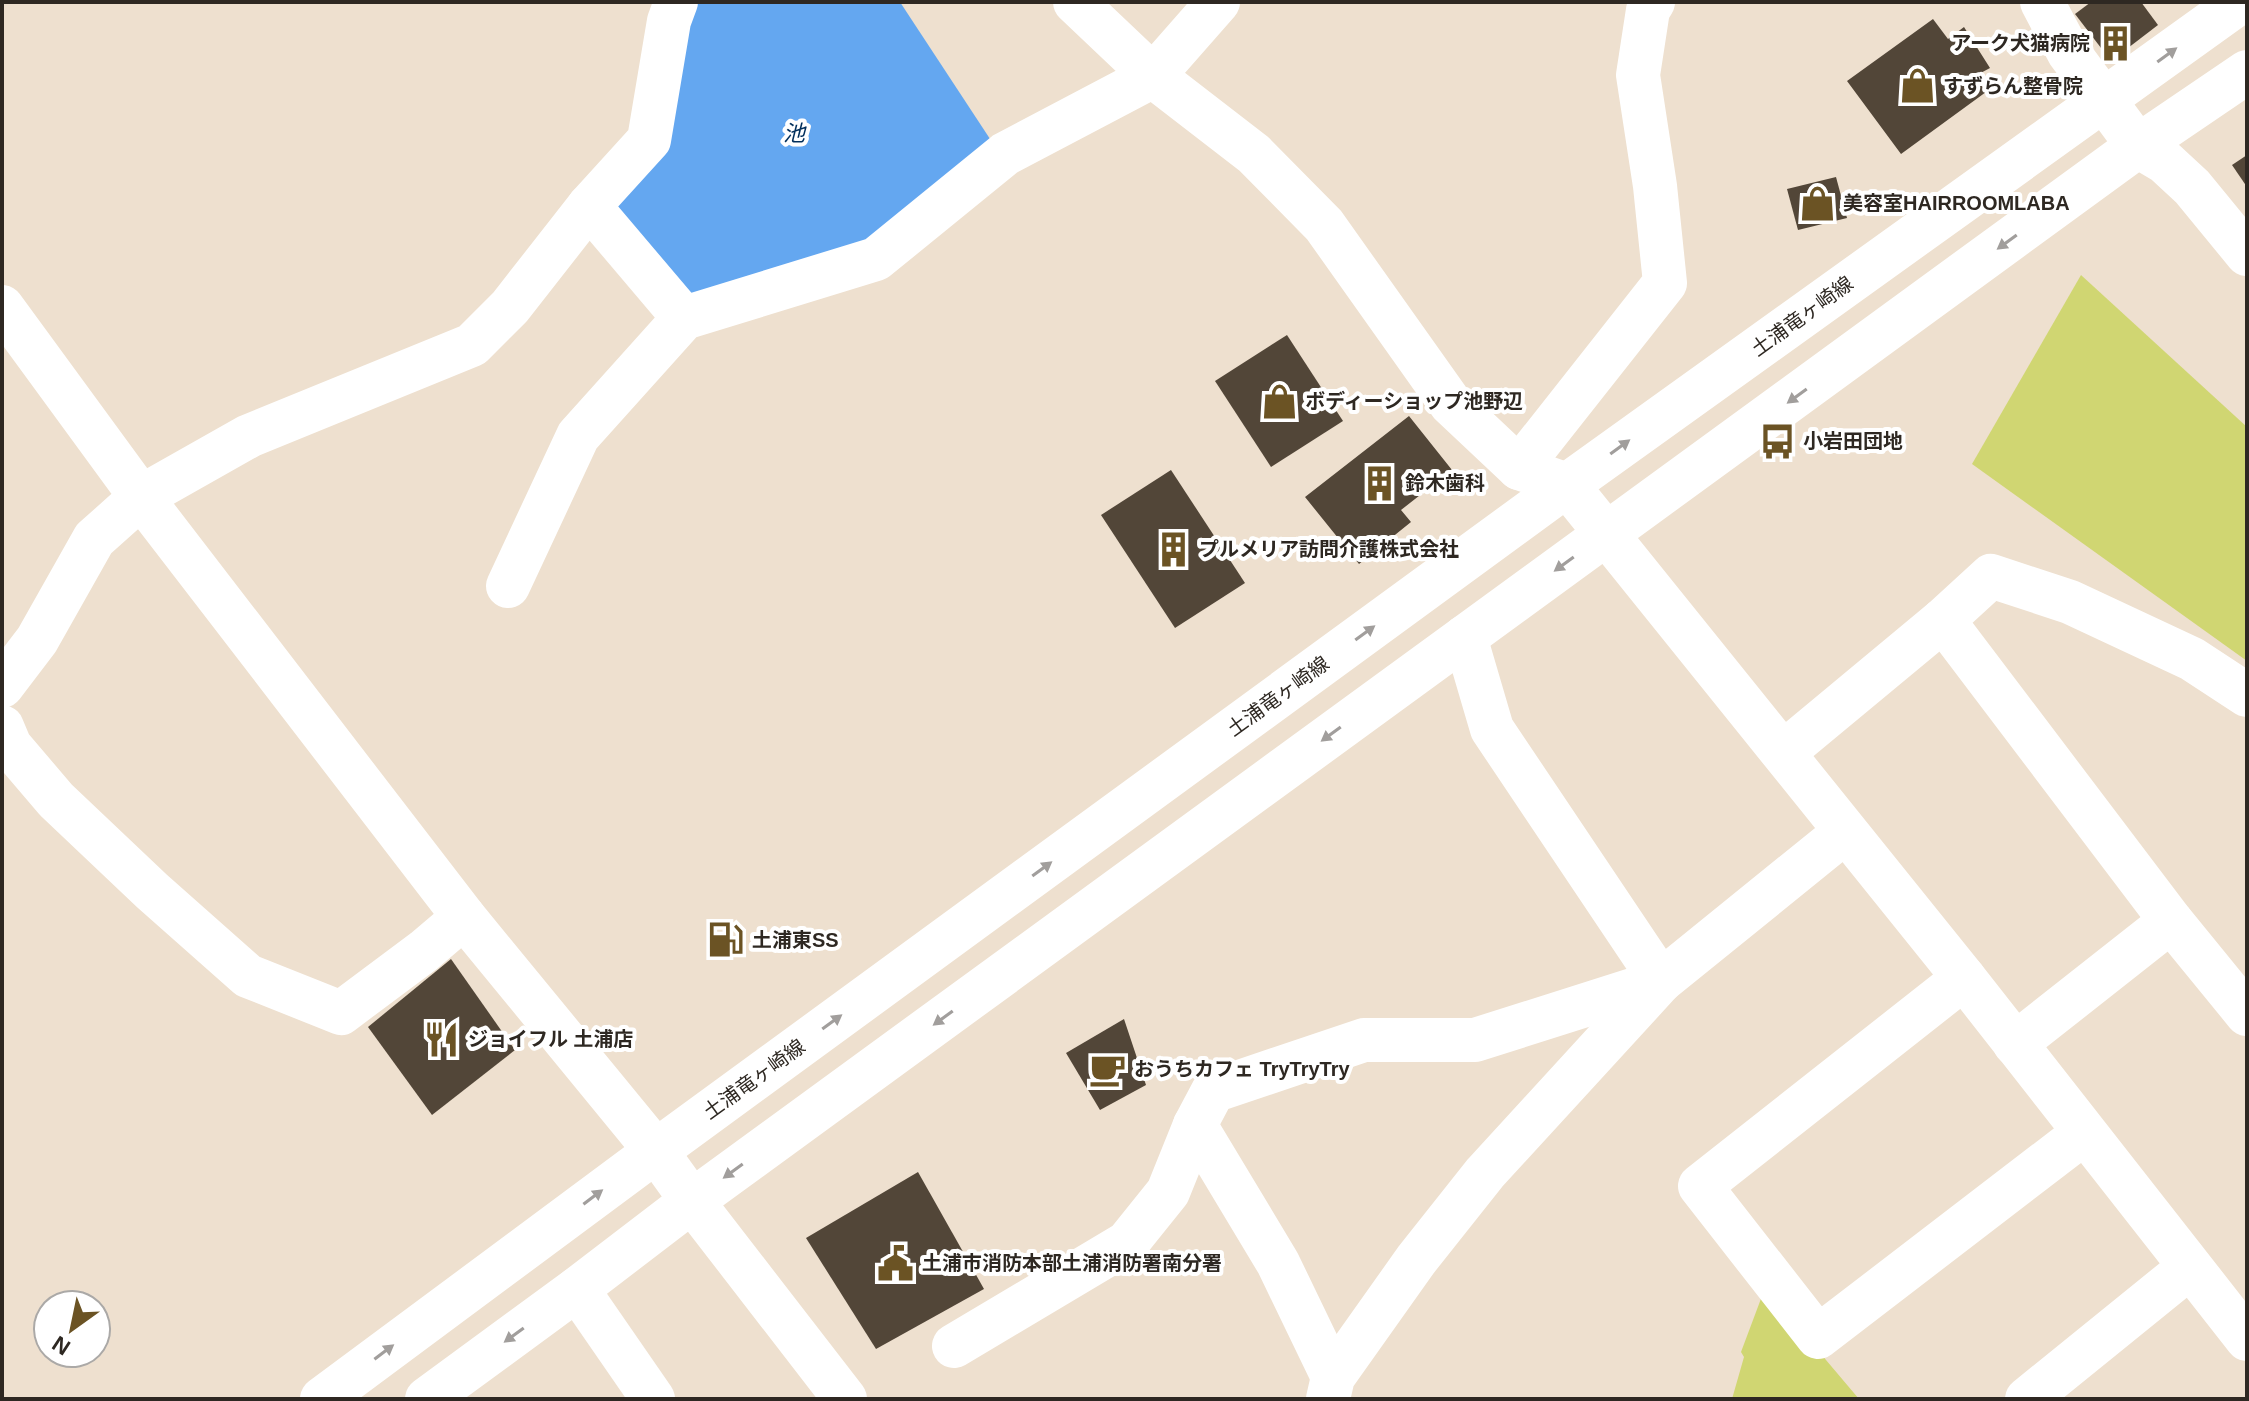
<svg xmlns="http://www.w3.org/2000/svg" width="2249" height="1401" font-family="Helvetica,'Noto Sans JP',sans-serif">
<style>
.green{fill:#d0d672}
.water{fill:#64a7f0}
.building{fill:#524638}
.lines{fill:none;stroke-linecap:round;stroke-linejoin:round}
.minor{stroke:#fff;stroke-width:44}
.major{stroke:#fff;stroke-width:44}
.oneway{fill:#a19e9c}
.labels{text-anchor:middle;stroke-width:8;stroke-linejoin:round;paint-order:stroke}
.poi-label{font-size:20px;font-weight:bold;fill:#2e2822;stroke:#fff;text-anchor:start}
.street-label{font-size:20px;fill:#2e2822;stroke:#fff}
.water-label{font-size:22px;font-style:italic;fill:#002e5b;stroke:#fff}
</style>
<rect width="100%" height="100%" fill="#eee0cf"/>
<!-- green -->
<g class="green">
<polygon points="2081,275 2247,427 2247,661 1972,464"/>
<polygon points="1765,1288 1859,1399 1732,1399 1744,1357 1741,1352"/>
</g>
<!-- water -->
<polygon class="water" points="688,2 900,2 994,145 868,247 687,305 604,206"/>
<!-- building -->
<g class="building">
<polygon points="2091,2 2141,2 2158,25 2111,61 2075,14"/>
<polygon points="1933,19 1948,39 1964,27 1990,68 1975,76 1986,92 1901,154 1847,81"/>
<polygon points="2247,155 2247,187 2232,165"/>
<polygon points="1836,177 1847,218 1798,230 1787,189"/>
<polygon points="1287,335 1343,421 1271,467 1215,381"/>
<polygon points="1409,416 1452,470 1401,510 1411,522 1359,564 1305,497"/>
<polygon points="1171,470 1245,583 1175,628 1101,515"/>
<polygon points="451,959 515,1050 432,1115 368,1027"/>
<polygon points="1124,1019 1146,1085 1100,1110 1066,1053"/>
<polygon points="918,1172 984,1289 876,1349 806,1238"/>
</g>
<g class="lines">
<!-- minor -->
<g class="minor">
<polyline points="1075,2 1153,76 1254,154 1324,225 1451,404 1519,468 1567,485 1964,978 2247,1339"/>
<polyline points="2042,2 2069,53 2138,146 2165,162 2192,187 2247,254"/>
<polyline points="589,206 684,318"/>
<polyline points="2,307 141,497 464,917 656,1151 692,1201 845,1399"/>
<polyline points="1519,468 1665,283 1655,186 1638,75 1648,10 1653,2"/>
<polyline points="508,586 578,436 684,318 876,259 1005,154 1153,76 1218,2"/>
<polyline points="2,686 37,640 94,539 141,497 249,436 472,345 510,307 589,206 649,140 669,21 676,2"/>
<polyline points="2247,695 2192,659 2070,602 1991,576 1943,620 2171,921 2247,1014"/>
<polyline points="2,727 10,746 56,800 152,891 248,976 341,1013 424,951 464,917"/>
<polyline points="1784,752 1943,620"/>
<polyline points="1964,978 1700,1186 1818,1337 2084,1133"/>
<polyline points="2015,1044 2171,921"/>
<polyline points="1195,1125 1278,1263 1333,1377"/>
<polyline points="577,1289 653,1399"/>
<polyline points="954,1346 1127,1243 1168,1192 1195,1125 1213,1091 1364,1040 1475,1040 1661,981 1845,832"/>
<polyline points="1328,1399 1333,1377 1416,1260 1485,1173 1661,981 1492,729 1465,637"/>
<polyline points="2027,1399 2190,1267"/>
</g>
<!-- major -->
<g class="major">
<polyline points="322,1399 656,1151 1567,485 2240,2"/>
<polyline points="427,1399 577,1289 692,1201 2138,146 2247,72"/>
</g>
</g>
<!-- one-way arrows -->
<defs><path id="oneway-solid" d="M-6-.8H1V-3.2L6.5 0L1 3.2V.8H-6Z" transform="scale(2)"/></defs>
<g class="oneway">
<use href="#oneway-solid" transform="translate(2167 55) rotate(-36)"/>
<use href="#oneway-solid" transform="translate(2007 242) rotate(144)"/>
<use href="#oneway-solid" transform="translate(1797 396) rotate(144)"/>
<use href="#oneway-solid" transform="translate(1620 447) rotate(-36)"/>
<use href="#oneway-solid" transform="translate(1564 564) rotate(144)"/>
<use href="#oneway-solid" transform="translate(1365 633) rotate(-36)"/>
<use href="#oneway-solid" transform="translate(1331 734) rotate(144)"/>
<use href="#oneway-solid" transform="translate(1042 869) rotate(-36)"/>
<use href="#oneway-solid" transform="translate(943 1018) rotate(144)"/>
<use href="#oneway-solid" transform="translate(832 1022) rotate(-36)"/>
<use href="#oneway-solid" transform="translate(733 1171) rotate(144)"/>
<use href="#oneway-solid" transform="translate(593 1197) rotate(-37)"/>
<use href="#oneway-solid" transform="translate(514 1335) rotate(144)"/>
<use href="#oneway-solid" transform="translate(384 1352) rotate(-37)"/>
</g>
<!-- icons -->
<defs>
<symbol id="building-bare" viewBox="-9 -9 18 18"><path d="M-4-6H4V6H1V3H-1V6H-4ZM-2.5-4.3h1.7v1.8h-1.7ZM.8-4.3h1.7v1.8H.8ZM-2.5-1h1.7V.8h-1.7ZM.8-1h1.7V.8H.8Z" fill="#6b5324" stroke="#fff" stroke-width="2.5" paint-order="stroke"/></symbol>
<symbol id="shop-bare" viewBox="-9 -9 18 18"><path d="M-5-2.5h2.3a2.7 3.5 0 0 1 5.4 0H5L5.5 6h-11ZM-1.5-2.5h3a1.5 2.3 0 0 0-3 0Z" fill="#6b5324" stroke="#fff" stroke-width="2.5" paint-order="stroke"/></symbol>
<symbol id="bus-bare" viewBox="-9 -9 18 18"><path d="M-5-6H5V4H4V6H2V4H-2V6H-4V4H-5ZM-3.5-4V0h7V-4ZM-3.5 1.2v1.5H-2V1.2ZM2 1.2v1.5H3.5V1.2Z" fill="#6b5324" stroke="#fff" stroke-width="2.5" paint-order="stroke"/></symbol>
<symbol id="fuel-bare" viewBox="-9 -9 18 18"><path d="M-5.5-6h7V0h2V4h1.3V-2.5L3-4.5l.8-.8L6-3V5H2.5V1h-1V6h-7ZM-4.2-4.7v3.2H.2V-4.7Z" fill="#6b5324" stroke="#fff" stroke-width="2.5" paint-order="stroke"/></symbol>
<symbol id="restaurant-bare" viewBox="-9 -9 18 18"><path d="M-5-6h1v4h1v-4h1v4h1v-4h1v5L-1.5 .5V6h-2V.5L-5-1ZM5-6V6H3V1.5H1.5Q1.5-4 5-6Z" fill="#6b5324" stroke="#fff" stroke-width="2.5" paint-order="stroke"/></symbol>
<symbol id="cafe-bare" viewBox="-9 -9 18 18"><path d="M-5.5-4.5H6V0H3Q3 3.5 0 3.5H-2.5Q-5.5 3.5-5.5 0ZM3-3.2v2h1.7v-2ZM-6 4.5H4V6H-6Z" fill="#6b5324" stroke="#fff" stroke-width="2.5" paint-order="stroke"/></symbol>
<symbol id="civic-bare" viewBox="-9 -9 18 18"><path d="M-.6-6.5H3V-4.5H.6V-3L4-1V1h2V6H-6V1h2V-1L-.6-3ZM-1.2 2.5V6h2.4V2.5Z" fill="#6b5324" stroke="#fff" stroke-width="2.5" paint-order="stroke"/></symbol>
</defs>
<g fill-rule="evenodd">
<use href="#building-bare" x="2090" y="18" width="51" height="51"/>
<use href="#shop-bare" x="1892" y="60" width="51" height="51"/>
<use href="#shop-bare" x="1792" y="178" width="51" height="51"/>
<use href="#shop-bare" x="1254" y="376" width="51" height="51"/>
<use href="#bus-bare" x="1752" y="416" width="51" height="51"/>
<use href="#building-bare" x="1354" y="458" width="51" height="51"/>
<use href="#building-bare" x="1148" y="524" width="51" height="51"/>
<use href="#fuel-bare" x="700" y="914" width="51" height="51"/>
<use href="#restaurant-bare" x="416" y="1014" width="51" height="51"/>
<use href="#cafe-bare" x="1082" y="1044" width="51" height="51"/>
<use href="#civic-bare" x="870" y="1238" width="51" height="51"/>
</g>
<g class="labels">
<!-- poi labels -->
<g class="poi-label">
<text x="2090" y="50" text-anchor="end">アーク犬猫病院</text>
<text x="1943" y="93">すずらん整骨院</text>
<text x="1843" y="210">美容室HAIRROOMLABA</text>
<text x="1305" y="408">ボディーショップ池野辺</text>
<text x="1803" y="448">小岩田団地</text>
<text x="1405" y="490">鈴木歯科</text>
<text x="1199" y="556">プルメリア訪問介護株式会社</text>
<text x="752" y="947">土浦東SS</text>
<text x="468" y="1046">ジョイフル 土浦店</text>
<text x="1134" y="1076">おうちカフェ TryTryTry</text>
<text x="922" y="1270">土浦市消防本部土浦消防署南分署</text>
</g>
<!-- street labels -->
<g class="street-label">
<text transform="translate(1802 316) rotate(-36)" y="7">土浦竜ヶ崎線</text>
<text transform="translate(1278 696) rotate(-36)" y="7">土浦竜ヶ崎線</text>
<text transform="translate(754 1079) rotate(-36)" y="7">土浦竜ヶ崎線</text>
</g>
<!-- water labels -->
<g class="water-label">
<text x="794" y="141">池</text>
</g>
</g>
<!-- border -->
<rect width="2249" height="1401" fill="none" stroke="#2e2822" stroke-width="8"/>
<!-- north arrow -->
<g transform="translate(72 1329) rotate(213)"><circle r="38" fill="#ffffff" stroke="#aba9a7" stroke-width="2"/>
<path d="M0-6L14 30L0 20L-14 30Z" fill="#6b5324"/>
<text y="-12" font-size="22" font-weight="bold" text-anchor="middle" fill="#2e2822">N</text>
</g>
</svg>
